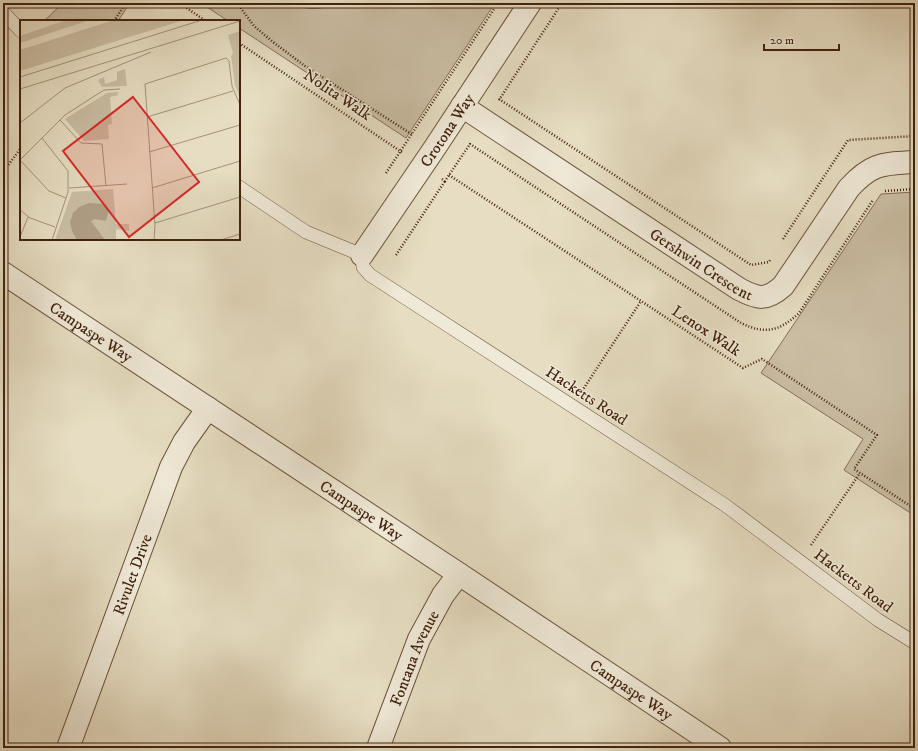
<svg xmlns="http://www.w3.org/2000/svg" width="918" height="751" font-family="'IM FELL DW Pica',serif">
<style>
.green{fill:#cabda3;stroke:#867058}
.water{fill:#ae9d84;stroke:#836c54}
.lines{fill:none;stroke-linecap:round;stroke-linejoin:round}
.service-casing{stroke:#6b513a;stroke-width:14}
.minor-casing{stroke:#6b513a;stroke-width:24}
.path{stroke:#42220d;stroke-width:2.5;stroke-dasharray:1 2;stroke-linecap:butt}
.service{stroke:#efe9d7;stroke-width:13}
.minor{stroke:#efe9d7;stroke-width:22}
.labels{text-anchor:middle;stroke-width:3;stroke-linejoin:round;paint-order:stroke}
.street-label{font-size:16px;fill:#42220d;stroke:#efe9d7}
.inset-road{fill:none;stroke:#a4927a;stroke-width:1}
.view{fill:#d62828;fill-opacity:0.15;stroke:#d62828;stroke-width:2}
.inset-edge{fill:none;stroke:#42220d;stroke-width:2}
</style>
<rect width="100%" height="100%" fill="#e6ddc2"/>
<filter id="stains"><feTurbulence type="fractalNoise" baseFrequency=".005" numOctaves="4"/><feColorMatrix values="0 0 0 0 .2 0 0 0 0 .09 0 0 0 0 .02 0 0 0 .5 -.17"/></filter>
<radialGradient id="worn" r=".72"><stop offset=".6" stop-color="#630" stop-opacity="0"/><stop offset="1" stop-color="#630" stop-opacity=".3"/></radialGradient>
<!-- green -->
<g class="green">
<polygon points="63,3 130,3 118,21 44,21"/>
<polygon points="201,3 495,3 406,138 239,28 239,21 228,21"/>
<polygon points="915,192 915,516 844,470 863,439 761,373 881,194"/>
</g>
<!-- water -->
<path class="water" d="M291 3H344C326 8 308 12 291 3Z"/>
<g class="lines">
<defs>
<g id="service">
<polyline points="3,12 21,31"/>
<polyline points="239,187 306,232 362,255 363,267 370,275 725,505 878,620 915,643"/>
</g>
<g id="minor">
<path id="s1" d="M462 106 739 289C758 299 766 301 783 286L849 188C872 163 882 164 915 162"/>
<path id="s2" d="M362 255 434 149 530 3"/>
<path id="s3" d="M3 273 459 574 720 748"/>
<path id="s4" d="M68 748 171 467 184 442 208 408"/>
<path id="s5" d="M378 748 419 639 443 595 459 574"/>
</g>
</defs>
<!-- service casing -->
<use href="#service" class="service-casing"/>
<!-- minor casing -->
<use href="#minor" class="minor-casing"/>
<!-- path -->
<g class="path">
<polyline points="179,3 206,21"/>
<polyline points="237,3 254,26 273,42 305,66 413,135"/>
<polyline points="114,21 126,3"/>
<polyline points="239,43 403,153"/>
<polyline points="499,99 751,265 769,262 770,260"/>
<polyline points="499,100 562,3"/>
<polyline points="3,172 21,148"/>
<polyline points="386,173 498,3"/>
<polyline points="449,175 743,368 762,359 877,435 854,469 915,509"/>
<path d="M442 179 445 181 470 144 741 323C765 335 780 331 799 313L873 200"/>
<polyline points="885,191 915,189"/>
<polyline points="783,239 848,140 915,136"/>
<polyline points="396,255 445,181"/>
<polyline points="582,391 641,301"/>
<polyline points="811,545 860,473"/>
</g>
<!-- service -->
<use href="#service" class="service"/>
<!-- minor -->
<use href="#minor" class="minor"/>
</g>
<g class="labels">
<!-- street labels -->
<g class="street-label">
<text transform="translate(338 94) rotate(34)" y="6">Nolita Walk</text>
<text dy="6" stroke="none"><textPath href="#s2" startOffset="151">Crotona Way</textPath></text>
<text dy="6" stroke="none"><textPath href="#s1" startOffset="287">Gershwin Crescent</textPath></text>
<text transform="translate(707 330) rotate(33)" y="6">Lenox Walk</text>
<text dy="6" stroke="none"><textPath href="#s3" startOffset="106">Campaspe Way</textPath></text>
<text transform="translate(587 395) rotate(33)" y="6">Hacketts Road</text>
<text dy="6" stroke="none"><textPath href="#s3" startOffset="430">Campaspe Way</textPath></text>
<text dy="6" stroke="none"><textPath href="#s4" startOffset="185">Rivulet Drive</textPath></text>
<text transform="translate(854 580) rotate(37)" y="6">Hacketts Road</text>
<text dy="6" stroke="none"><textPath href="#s5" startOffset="97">Fontana Avenue</textPath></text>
<text dy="6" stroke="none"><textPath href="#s3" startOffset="754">Campaspe Way</textPath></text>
</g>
</g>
<!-- overview -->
<g transform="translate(20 20)">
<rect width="220" height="220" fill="#e6ddc2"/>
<path d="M46 0H70L0 23V16ZM94 0H164L0 51V30ZM220 11V79L215 65 211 36 213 33 208 15ZM105 49 107 66 82 67 78 60 84 57 85 64 97 60V52ZM98 72V75L90 77 92 104 88 105 89 119 64 121 45 99 87 73ZM93 169 96 204H109V211L96 209V220H35L52 172Z" fill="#cabda3"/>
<path d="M69 183 85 184 89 189 86 201 75 199 71 201 85 220H57L52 211 50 202 53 193 59 187Z" fill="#ae9d84"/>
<path class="inset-road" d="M0 57 182 0M0 69 220 1M127 97 213 71M40 100 61 123 82 124 86 166M0 103 45 68 131 32M22 118 48 151V172L32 220M129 132 220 105M0 140 45 95 84 70 100 69M0 140 29 171 46 178M49 168 107 164M132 168 220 141M0 190 10 198 35 207M135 203 220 177M0 217 8 197M134 220 135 205 125 64 206 38 209 41 212 66 220 85M201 220 220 214"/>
<path class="view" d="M113 77 179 162 109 217 43 131Z"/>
<rect width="220" height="220" class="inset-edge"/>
</g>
<!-- margin -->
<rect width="918" height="751" fill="none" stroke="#e6ddc2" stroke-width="16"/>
<rect x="4" y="4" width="910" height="743" fill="none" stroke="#42220d" stroke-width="2"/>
<rect x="8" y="8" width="902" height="735" fill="none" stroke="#42220d"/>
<!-- scale -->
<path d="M764 44v6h75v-6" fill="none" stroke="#42220d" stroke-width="2"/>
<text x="770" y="44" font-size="12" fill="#42220d" stroke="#efe9d7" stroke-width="3" paint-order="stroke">20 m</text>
<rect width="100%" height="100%" filter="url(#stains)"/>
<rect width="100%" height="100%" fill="url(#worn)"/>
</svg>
